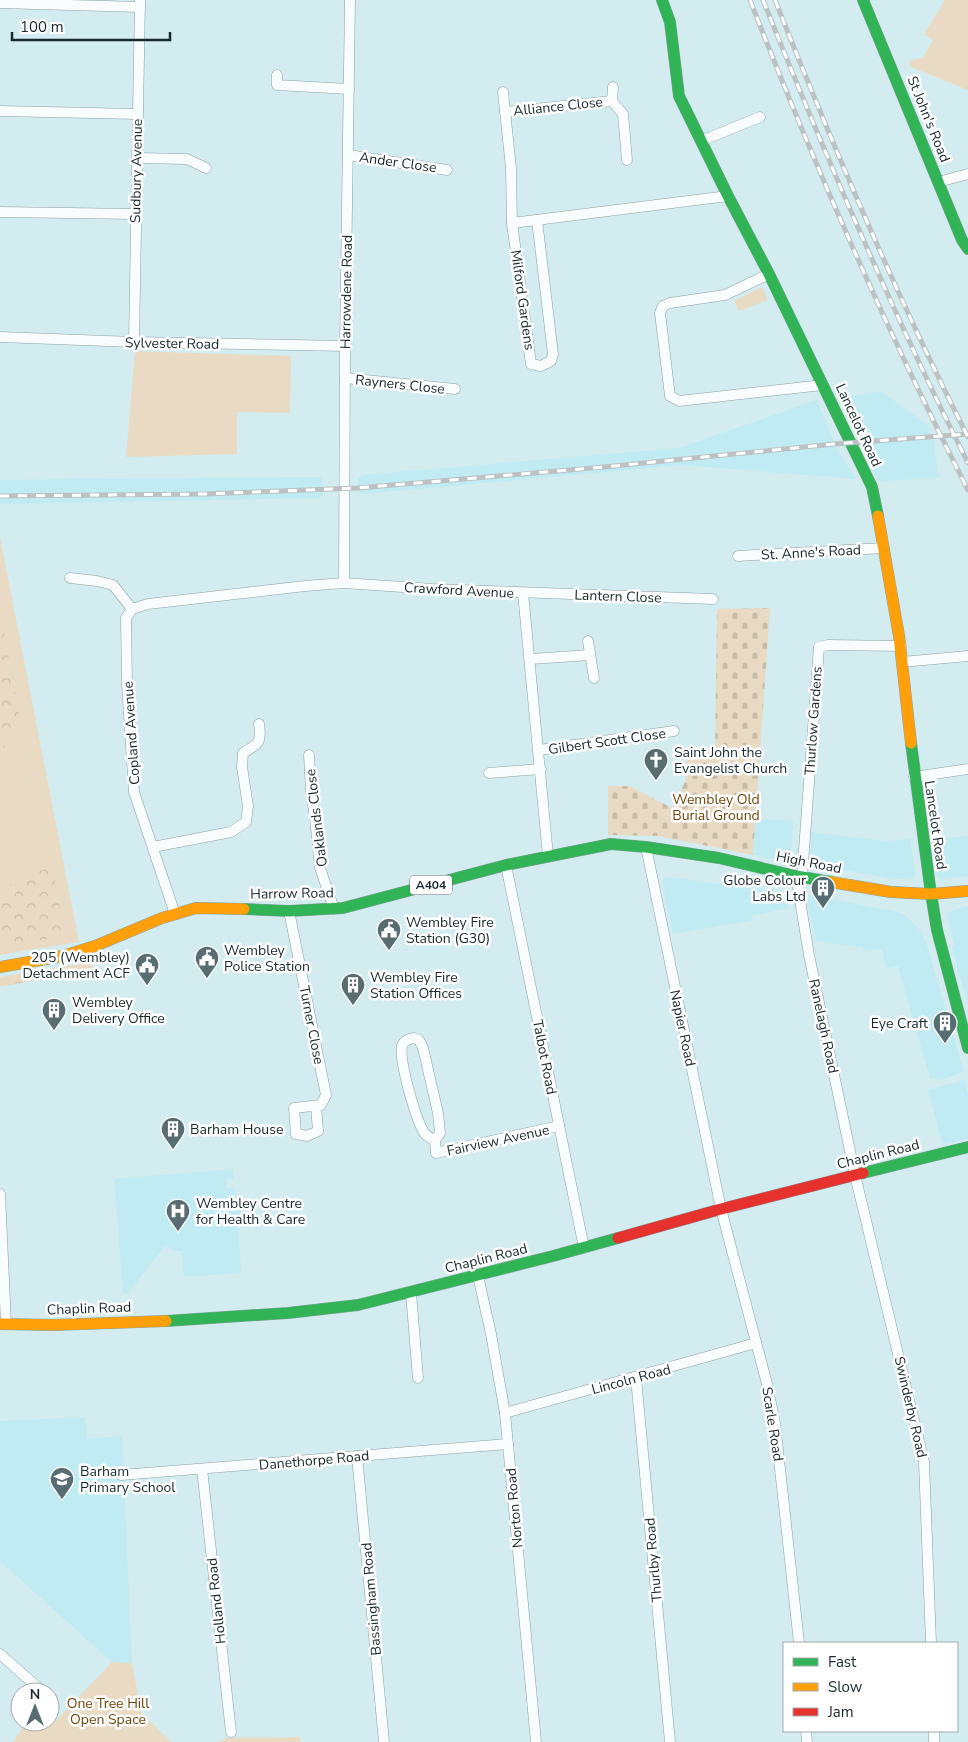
<svg xmlns="http://www.w3.org/2000/svg" width="968" height="1742" font-family="'Nunito Sans',sans-serif">
<style>
.built{fill:#c0ebf3}
.green{fill:#e9dbc3}
.forest{fill:url(#forest-crowns)}
.cemetery{fill:url(#cemetery-stones)}
.lines{fill:none;stroke-linecap:round;stroke-linejoin:round}
.street-casing{stroke:#8ca0a2;stroke-width:11}
.fast-casing{stroke:#8ca0a2;stroke-width:12}
.slow-casing{stroke:#8ca0a2;stroke-width:12}
.jam-casing{stroke:#8ca0a2;stroke-width:12}
.street{stroke:#f8fcfd;stroke-width:10}
.fast{stroke:#30b455;stroke-width:11}
.slow{stroke:#ff9f0a;stroke-width:11}
.jam{stroke:#e5322d;stroke-width:11}
.rail-casing{stroke:#bcc2c4;stroke-width:5}
.rail{stroke:#fff;stroke-width:3;stroke-dasharray:9;stroke-linecap:butt}
.labels{text-anchor:middle;stroke-width:5;stroke-linejoin:round;paint-order:stroke}
.shield{fill:#fff;stroke:#5d696b;stroke-width:1}
.shield-label{font-size:12px;font-weight:bold;fill:#17292c}
.street-label{font-size:14px;fill:#17292c;stroke:#fff}
.poi-label{font-size:14px;fill:#17292c;stroke:#fff;text-anchor:start}
.park-label{font-size:14px;fill:#71450a;stroke:#fff}
</style>
<defs>
<pattern id="forest-crowns" width="20" height="18" patternUnits="userSpaceOnUse" patternTransform="scale(1.25)"><rect width="20" height="18" fill="#e9dbc3"/><path d="M2 6a3 3 0 1 1 6 0M12 15a3 3 0 1 1 6 0" fill="none" stroke="#c7bca8"/></pattern>
<pattern id="cemetery-stones" width="16" height="16" patternUnits="userSpaceOnUse" patternTransform="scale(1.25)"><rect width="16" height="16" fill="#e9dbc3"/><path d="M2 7V4a2 2 0 0 1 4 0v3zM10 15v-3a2 2 0 0 1 4 0v3z" fill="#c7bca8"/></pattern>
</defs>
<rect width="100%" height="100%" fill="#d2ecf0"/>
<!-- built -->
<g class="built">
<polygon points="881,391 928,426 934,442 939,478 878,481 857,431 840,398"/>
<polygon points="817,400 836,448 856,479 682,465 363,494 359,492 358,479 362,475 679,448"/>
<polygon points="320,477 322,480 323,493 320,498 0,504 0,480"/>
<polygon points="755,819 793,821 792,843 788,863 753,855"/>
<polygon points="812,832 884,841 910,839 915,874 913,878 896,879 810,864"/>
<polygon points="968,836 968,876 941,879 935,873 931,839"/>
<polygon points="665,877 778,891 783,894 789,908 752,916 752,920 673,934 662,881"/>
<polygon points="808,895 894,911 903,914 915,925 922,933 926,942 964,1072 941,1080 930,1078 898,966 886,968 882,949 863,951 862,947 816,941 807,901"/>
<polygon points="968,906 968,1004 954,956 952,946 955,945 946,913"/>
<polygon points="964,1080 968,1095 968,1138 943,1145 928,1090"/>
<polygon points="233,1169 234,1179 227,1179 227,1188 235,1187 237,1211 247,1211 248,1219 238,1220 241,1273 184,1277 182,1251 176,1251 165,1246 127,1294 123,1292 114,1179"/>
<polygon points="85,1417 87,1439 122,1436 132,1663 112,1662 0,1561 0,1421"/>
</g>
<!-- green -->
<g class="green">
<polygon points="945,0 968,0 968,90 911,67 909,61 923,58 933,40 924,34"/>
<polygon points="762,287 768,300 739,311 734,301"/>
<polygon points="135,351 291,356 290,413 237,412 237,454 126,457"/>
<polygon points="0,537 79,942 0,955"/>
<polygon points="112,1662 132,1663 141,1712 171,1742 13,1742 27,1722 50,1722 53,1724"/>
<polygon points="300,1737 301,1742 219,1742 227,1738"/>
</g>
<!-- forest -->
<g class="forest">
<polygon points="0,611 20,718 4,748 0,746"/>
<polygon points="52,866 65,936 0,947 0,888"/>
<polygon points="91,962 93,969 0,987 0,977"/>
</g>
<!-- cemetery -->
<polygon class="cemetery" points="770,608 753,855 658,836 608,835 608,786 630,786 672,808 686,780 687,749 715,749 717,609"/>
<g class="lines">
<defs>
<g id="street">
<polyline points="0,3 140,7"/>
<polyline points="277,75 277,85 349,89"/>
<polyline points="613,87 612,101 623,114 627,160"/>
<polyline points="503,92 511,168 512,223 531,364 541,366 551,361 553,354 537,220"/>
<polyline points="0,111 137,114"/>
<polyline points="505,112 612,101"/>
<polyline points="701,141 760,117"/>
<polyline points="348,155 447,170"/>
<polyline points="137,158 187,159 206,168"/>
<polyline points="938,182 968,174"/>
<polyline points="0,212 136,214"/>
<polyline points="512,223 728,196"/>
<polyline points="769,274 725,295 670,303 663,306 660,313 670,396 679,401 823,385"/>
<polyline points="0,337 134,342 345,346"/>
<polyline points="134,342 140,0"/>
<polyline points="345,378 455,389"/>
<polyline points="738,556 884,548"/>
<polyline points="70,578 97,581 113,585 132,609"/>
<polyline points="344,583 345,346 350,0"/>
<polyline points="523,593 548,856"/>
<polyline points="132,609 148,604 305,586 344,583 432,589 713,599"/>
<polyline points="132,609 126,618 127,685 134,792 175,914"/>
<polyline points="588,641 594,678"/>
<polyline points="531,659 590,655"/>
<polyline points="902,662 968,656"/>
<polyline points="539,750 674,731"/>
<polyline points="309,755 311,791 315,818 320,868 334,909"/>
<polyline points="489,773 541,769"/>
<polyline points="914,777 968,769"/>
<path d="M153 847 231 832 246 822 248 806 242 767 243 753C258 744 262 743 259 724"/>
<polyline points="646,847 721,1209 767,1384 775,1423 799,1643"/>
<polyline points="506,865 584,1248"/>
<polyline points="796,876 809,955 855,1175 924,1462 931,1643"/>
<polyline points="802,877 819,647 828,645 901,646"/>
<polyline points="289,911 326,1095 321,1105 294,1108 296,1134 307,1136 318,1131 316,1106"/>
<path d="M435 1140C431 1138 427 1137 425 1134 416 1121 399 1061 402 1046 404 1040 409 1039 414 1038L419 1040 423 1048 438 1113 440 1133 435 1140 436 1153 559 1126"/>
<polyline points="0,1194 6,1324"/>
<polyline points="478,1276 491,1334 505,1413 536,1742"/>
<polyline points="411,1293 418,1378"/>
<polyline points="636,1378 670,1742"/>
<polyline points="505,1413 756,1343"/>
<polyline points="357,1456 384,1742"/>
<polyline points="202,1469 231,1732"/>
<polyline points="121,1475 508,1444"/>
<polyline points="0,1654 43,1692"/>
<polyline points="806,1731 807,1742"/>
<polyline points="934,1731 934,1742"/>
</g>
<g id="fast">
<polyline points="662,0 670,22 679,96 728,196 769,274 872,487 878,516"/>
<polyline points="863,0 962,240 968,249"/>
<polyline points="911,743 931,894"/>
<polyline points="931,894 937,930 968,1048"/>
<polyline points="244,909 289,911 343,908 506,865 611,844 646,847 719,858 796,876 831,882"/>
<polyline points="863,1173 968,1147"/>
<polyline points="166,1321 288,1313 358,1305 553,1256 618,1238"/>
</g>
<g id="slow">
<polyline points="878,516 899,636 911,743"/>
<polyline points="831,882 891,892 931,894 968,891"/>
<polyline points="0,967 63,956 95,946 162,918 196,908 244,909"/>
<polyline points="0,1324 54,1325 166,1321"/>
</g>
<polyline id="jam" points="618,1238 721,1209 863,1173"/>
</defs>
<!-- street casing -->
<use href="#street" class="street-casing"/>
<!-- fast casing -->
<use href="#fast" class="fast-casing"/>
<!-- slow casing -->
<use href="#slow" class="slow-casing"/>
<!-- jam casing -->
<use href="#jam" class="jam-casing"/>
<!-- street -->
<use href="#street" class="street"/>
<!-- fast -->
<use href="#fast" class="fast"/>
<!-- slow -->
<use href="#slow" class="slow"/>
<!-- jam -->
<use href="#jam" class="jam"/>
<defs>
<g id="rail">
<path d="M750 0C815 167 887 331 968 490"/>
<path d="M763 0C826 157 892 312 968 463"/>
<path d="M775 0C834 148 896 295 968 437"/>
<polyline points="0,496 204,494 358,488 604,467 834,444 968,434"/>
</g>
</defs>
<!-- rail casing -->
<use href="#rail" class="rail-casing"/>
<!-- rail -->
<use href="#rail" class="rail"/>
</g>
<!-- icons -->
<defs>
<symbol id="church-pin" viewBox="-11 -11 22 30"><path d="M0 17L-7.5 6A9.5 9.5 0 1 1 7.5 6Z" fill="#586d71" stroke="#fff"/><path d="M-1.2-6h2.4v3.5h3.3v2.4h-3.3V6h-2.4V-.1h-3.3v-2.4h3.3Z" fill="#fff"/></symbol>
<symbol id="building-pin" viewBox="-11 -11 22 30"><path d="M0 17L-7.5 6A9.5 9.5 0 1 1 7.5 6Z" fill="#586d71" stroke="#fff"/><path d="M-4-6H4V6H1V3H-1V6H-4ZM-2.5-4.3h1.7v1.8h-1.7ZM.8-4.3h1.7v1.8H.8ZM-2.5-1h1.7V.8h-1.7ZM.8-1h1.7V.8H.8Z" fill="#fff"/></symbol>
<symbol id="civic-pin" viewBox="-11 -11 22 30"><path d="M0 17L-7.5 6A9.5 9.5 0 1 1 7.5 6Z" fill="#586d71" stroke="#fff"/><path d="M-.6-6.5H3V-4.5H.6V-3L4-1V1h2V6H-6V1h2V-1L-.6-3ZM-1.2 2.5V6h2.4V2.5Z" fill="#fff"/></symbol>
<symbol id="hospital-pin" viewBox="-11 -11 22 30"><path d="M0 17L-7.5 6A9.5 9.5 0 1 1 7.5 6Z" fill="#586d71" stroke="#fff"/><path d="M-5-5h3v3.5h4V-5h3V5h-3V1.5h-4V5h-3Z" fill="#fff"/></symbol>
<symbol id="school-pin" viewBox="-11 -11 22 30"><path d="M0 17L-7.5 6A9.5 9.5 0 1 1 7.5 6Z" fill="#586d71" stroke="#fff"/><path d="M0-5L7-2L0 1L-7-2ZM-4 1L0 2.5L4 1V4Q0 6-4 4Z" fill="#fff"/></symbol>
</defs>
<g fill-rule="evenodd">
<use href="#church-pin" x="642" y="746" width="28" height="38"/>
<use href="#building-pin" x="809" y="874" width="28" height="38"/>
<use href="#civic-pin" x="375" y="916" width="28" height="38"/>
<use href="#civic-pin" x="193" y="944" width="28" height="38"/>
<use href="#civic-pin" x="133" y="951" width="28" height="38"/>
<use href="#building-pin" x="339" y="971" width="28" height="38"/>
<use href="#building-pin" x="40" y="996" width="28" height="38"/>
<use href="#building-pin" x="931" y="1009" width="28" height="38"/>
<use href="#building-pin" x="159" y="1115" width="28" height="38"/>
<use href="#hospital-pin" x="164" y="1197" width="28" height="38"/>
<use href="#school-pin" x="48" y="1465" width="28" height="38"/>
</g>
<g class="labels">
<!-- shield labels -->
<rect class="shield" x="410" y="875.5" width="42" height="19" rx="4"/>
<g class="shield-label">
<text x="431" y="889">A404</text>
</g>
<!-- street labels -->
<g class="street-label">
<text transform="translate(558 106) rotate(-6)" y="5">Alliance Close</text>
<text transform="translate(929 119) rotate(68)" y="5">St John's Road</text>
<text transform="translate(398 162) rotate(8)" y="5">Ander Close</text>
<text transform="translate(136 171) rotate(-89)" y="5">Sudbury Avenue</text>
<text transform="translate(346 292) rotate(-89)" y="5">Harrowdene Road</text>
<text transform="translate(523 300) rotate(82)" y="5">Milford Gardens</text>
<text transform="translate(172 343) rotate(1)" y="5">Sylvester Road</text>
<text transform="translate(400 384) rotate(6)" y="5">Rayners Close</text>
<text transform="translate(859 425) rotate(65)" y="5">Lancelot Road</text>
<text transform="translate(811 552) rotate(-3)" y="5">St. Anne's Road</text>
<text transform="translate(459 590) rotate(3)" y="5">Crawford Avenue</text>
<text transform="translate(618 596) rotate(2)" y="5">Lantern Close</text>
<text transform="translate(813 721) rotate(-86)" y="5">Thurlow Gardens</text>
<text transform="translate(131 733) rotate(-94)" y="5">Copland Avenue</text>
<text transform="translate(607 741) rotate(-8)" y="5">Gilbert Scott Close</text>
<text transform="translate(316 818) rotate(-97)" y="5">Oaklands Close</text>
<text transform="translate(936 825) rotate(82)" y="5">Lancelot Road</text>
<text transform="translate(809 862) rotate(11)" y="5">High Road</text>
<text transform="translate(292 893) rotate(-1)" y="5">Harrow Road</text>
<text transform="translate(312 1025) rotate(79)" y="5">Turner Close</text>
<text transform="translate(824 1026) rotate(78)" y="5">Ranelagh Road</text>
<text transform="translate(683 1028) rotate(78)" y="5">Napier Road</text>
<text transform="translate(545 1057) rotate(79)" y="5">Talbot Road</text>
<text transform="translate(498 1140) rotate(-12)" y="5">Fairview Avenue</text>
<text transform="translate(878 1154) rotate(-14)" y="5">Chaplin Road</text>
<text transform="translate(486 1258) rotate(-14)" y="5">Chaplin Road</text>
<text transform="translate(89 1308) rotate(-2)" y="5">Chaplin Road</text>
<text transform="translate(631 1379) rotate(-15)" y="5">Lincoln Road</text>
<text transform="translate(911 1407) rotate(77)" y="5">Swinderby Road</text>
<text transform="translate(773 1424) rotate(81)" y="5">Scarle Road</text>
<text transform="translate(314 1460) rotate(-5)" y="5">Danethorpe Road</text>
<text transform="translate(514 1508) rotate(-95)" y="5">Norton Road</text>
<text transform="translate(653 1560) rotate(-95)" y="5">Thurlby Road</text>
<text transform="translate(371 1599) rotate(-95)" y="5">Bassingham Road</text>
<text transform="translate(216 1601) rotate(-96)" y="5">Holland Road</text>
</g>
<!-- poi labels -->
<g class="poi-label">
<text x="674" y="757">Saint John the<tspan x="674" dy="16">Evangelist Church</tspan></text>
<text x="806" y="885" text-anchor="end">Globe Colour<tspan x="806" dy="16">Labs Ltd</tspan></text>
<text x="406" y="927">Wembley Fire<tspan x="406" dy="16">Station (G30)</tspan></text>
<text x="224" y="955">Wembley<tspan x="224" dy="16">Police Station</tspan></text>
<text x="130" y="962" text-anchor="end">205 (Wembley)<tspan x="130" dy="16">Detachment ACF</tspan></text>
<text x="370" y="982">Wembley Fire<tspan x="370" dy="16">Station Offices</tspan></text>
<text x="72" y="1007">Wembley<tspan x="72" dy="16">Delivery Office</tspan></text>
<text x="928" y="1028" text-anchor="end">Eye Craft</text>
<text x="190" y="1134">Barham House</text>
<text x="196" y="1208">Wembley Centre<tspan x="196" dy="16">for Health &amp; Care</tspan></text>
<text x="80" y="1476">Barham<tspan x="80" dy="16">Primary School</tspan></text>
</g>
<!-- park labels -->
<g class="park-label">
<text x="716" y="804">Wembley Old<tspan x="716" dy="16">Burial Ground</tspan></text>
<text x="108" y="1708">One Tree Hill<tspan x="108" dy="16">Open Space</tspan></text>
</g>
</g>
<!-- legend -->
<rect x="783" y="1642" width="175" height="90" fill="#ffffff" stroke="#a2a9ab"/>
<rect x="793" y="1658" width="25" height="8" fill="#30b455" stroke="#a2a9ab"/>
<text x="828" y="1667" font-size="15" fill="#17292c">Fast</text>
<rect x="793" y="1683" width="25" height="8" fill="#ff9f0a" stroke="#a2a9ab"/>
<text x="828" y="1692" font-size="15" fill="#17292c">Slow</text>
<rect x="793" y="1708" width="25" height="8" fill="#e5322d" stroke="#a2a9ab"/>
<text x="828" y="1717" font-size="15" fill="#17292c">Jam</text>
<!-- north arrow -->
<g transform="translate(35 1707)"><circle r="24" fill="#ffffff" stroke="#a2a9ab"/>
<path d="M0-4L9 19L0 12L-9 19Z" fill="#586d71"/>
<text y="-8" font-size="14" font-weight="bold" text-anchor="middle" fill="#17292c">N</text>
</g>
<!-- scale -->
<path d="M12 32v8h158v-8" fill="none" stroke="#17292c" stroke-width="2.5"/>
<text x="20" y="32" font-size="15" fill="#17292c" stroke="#ffffff" stroke-width="4" paint-order="stroke">100 m</text>
</svg>
